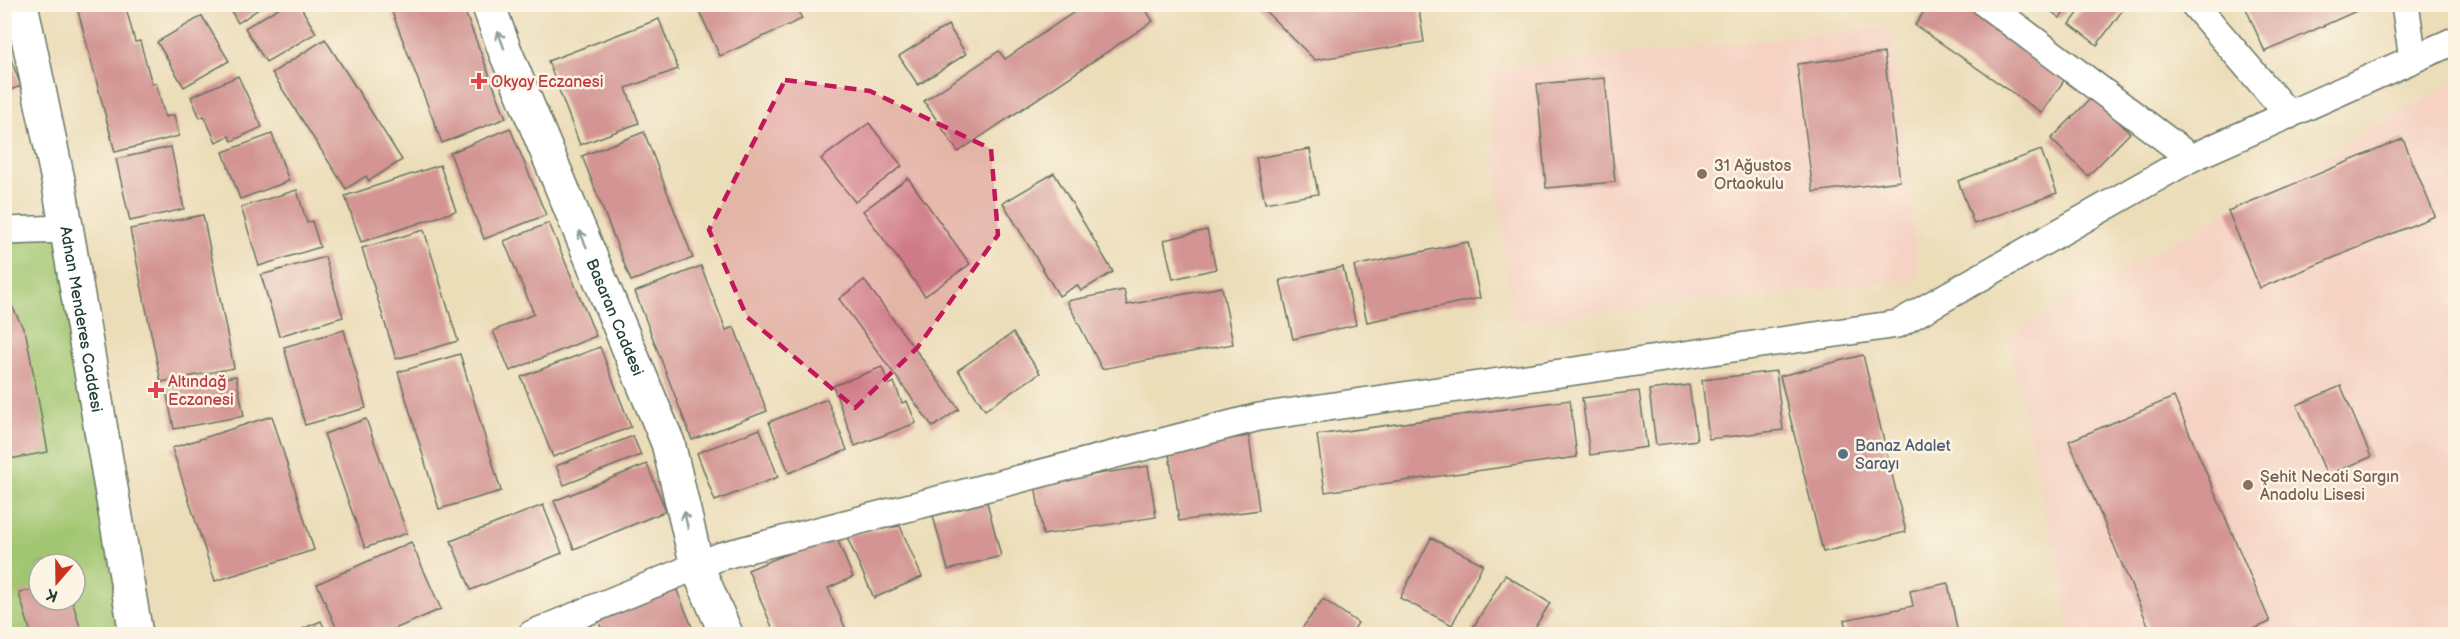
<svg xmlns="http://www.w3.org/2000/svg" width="2460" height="639" font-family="'Balsamiq Sans',sans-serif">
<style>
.built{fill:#f5d2c3}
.green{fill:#a1c671;stroke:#608252;stroke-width:1.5;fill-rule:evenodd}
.building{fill:#d39493}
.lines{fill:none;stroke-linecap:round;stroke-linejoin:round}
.street-casing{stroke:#677563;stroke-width:30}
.secondary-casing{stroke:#677563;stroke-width:36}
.street{stroke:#fff;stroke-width:27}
.secondary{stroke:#fff;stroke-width:33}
.oneway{stroke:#8f9e9a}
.marked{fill:#c2185b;fill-opacity:0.2;stroke:#c2185b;stroke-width:4.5;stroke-dasharray:12 8;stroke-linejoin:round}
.health-dot{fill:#e0444e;stroke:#fcf5e5;stroke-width:2}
.education-dot{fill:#8d6e63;stroke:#fcf5e5;stroke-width:2}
.service-dot{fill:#5c6f8a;stroke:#fcf5e5;stroke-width:2}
.labels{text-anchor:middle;stroke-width:5;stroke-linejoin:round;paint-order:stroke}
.health-label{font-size:16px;fill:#be3a42;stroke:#fcf5e5;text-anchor:start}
.education-label{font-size:16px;fill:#785e54;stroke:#fcf5e5;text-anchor:start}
.street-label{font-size:16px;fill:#1f3d34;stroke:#fcf5e5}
.service-label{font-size:16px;fill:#4e5e75;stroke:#fcf5e5;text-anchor:start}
</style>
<rect width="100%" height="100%" fill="#fcf5e5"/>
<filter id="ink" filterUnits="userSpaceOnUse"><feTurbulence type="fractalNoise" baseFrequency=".0167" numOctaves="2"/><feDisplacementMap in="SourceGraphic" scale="12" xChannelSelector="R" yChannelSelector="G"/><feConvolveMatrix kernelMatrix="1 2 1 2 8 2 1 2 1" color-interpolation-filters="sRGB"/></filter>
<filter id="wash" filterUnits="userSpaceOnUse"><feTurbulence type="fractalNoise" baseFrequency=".008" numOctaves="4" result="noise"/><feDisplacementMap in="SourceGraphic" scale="24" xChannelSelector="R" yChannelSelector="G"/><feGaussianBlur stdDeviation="1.35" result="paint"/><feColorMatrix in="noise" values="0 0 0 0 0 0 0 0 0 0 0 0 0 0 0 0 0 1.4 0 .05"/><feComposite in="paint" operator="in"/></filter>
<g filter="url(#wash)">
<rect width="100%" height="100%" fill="#ecddb9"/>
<!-- built -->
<g class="built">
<polygon points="1891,27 1919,279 1513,322 1485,70"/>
<polygon points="2455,81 2455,634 2072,634 2008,336"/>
</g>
<!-- green -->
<path class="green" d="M66 229 136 634H5L4 231ZM39 564H75V600H39Z"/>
<g id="blocks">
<!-- building -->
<g class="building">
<polygon points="87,4 125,4 135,42 140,41 152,84 156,83 165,117 174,115 179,136 115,152 77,7"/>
<polygon points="227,4 266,4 238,23"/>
<polygon points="285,4 299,4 316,33 266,62 245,28"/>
<polygon points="389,4 462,4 506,118 442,143"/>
<polygon points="696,4 795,4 802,19 720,56"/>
<polygon points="1086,4 1142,4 1153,21 958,152 924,101 999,51 1005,59"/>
<polygon points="1258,4 1418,4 1424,42 1315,60"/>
<polygon points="1929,4 1975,4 2071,70 2042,113 1915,25"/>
<polygon points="2041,4 2071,4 2060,18"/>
<polygon points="2244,4 2372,4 2265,52"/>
<polygon points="2084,5 2122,5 2125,7 2097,45 2070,24"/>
<polygon points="202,16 229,61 184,87 157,42"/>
<polygon points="659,19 678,69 626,88 639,123 580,145 548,61"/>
<polygon points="948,25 966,54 918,85 899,56"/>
<polygon points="325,39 402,160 369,181 366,176 346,189 272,73"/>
<polygon points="5,44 21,86 5,92"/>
<polygon points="1884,53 1900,181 1813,192 1797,64"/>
<polygon points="238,76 262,127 232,141 229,136 216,142 204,116 200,118 191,97"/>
<polygon points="1605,78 1615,182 1546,188 1537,84"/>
<polygon points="2093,96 2130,133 2088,176 2051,139"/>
<polygon points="869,123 902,166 855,202 821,159"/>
<polygon points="510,128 546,215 484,239 450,153"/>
<polygon points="644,132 693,258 631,281 582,156"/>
<polygon points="272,134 289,181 240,199 223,152"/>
<polygon points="2403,139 2435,216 2260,288 2228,211"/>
<polygon points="171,147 184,209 130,221 116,159"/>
<polygon points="1310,149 1318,194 1265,203 1256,158"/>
<polygon points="2041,150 2057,193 1974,224 1958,181"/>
<polygon points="440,165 456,211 361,242 345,196"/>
<polygon points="1054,173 1113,272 1081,291 1077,285 1059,296 1003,203"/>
<polygon points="908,178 970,264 925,296 863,211"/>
<polygon points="297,190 307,223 312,221 320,247 259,266 241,207"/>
<polygon points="203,215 234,368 161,382 130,229"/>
<polygon points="549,223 596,336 510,371 493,331 534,314 504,241"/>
<polygon points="424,230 458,341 396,359 362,248"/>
<polygon points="1207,230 1216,269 1173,279 1164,240"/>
<polygon points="1468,242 1480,298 1367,322 1354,266"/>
<polygon points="325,257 343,317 279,336 261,275"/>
<polygon points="701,266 726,330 734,327 767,411 692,440 635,292"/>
<polygon points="1343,267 1356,325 1293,339 1280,280"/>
<polygon points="864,280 959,409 933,427 839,299"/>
<polygon points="1222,287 1233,344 1102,369 1067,301 1124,290 1127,305"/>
<polygon points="4,290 26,334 48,452 4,460"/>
<polygon points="344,330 366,408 305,425 284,347"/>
<polygon points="1013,333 1040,373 985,410 958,370"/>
<polygon points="600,347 631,427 553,457 521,377"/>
<polygon points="460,354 501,491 439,509 398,372"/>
<polygon points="1863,355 1906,532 1823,552 1780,376"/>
<polygon points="882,367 889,385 894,382 902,403 907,401 916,423 855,446 833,386"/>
<polygon points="1776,371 1783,430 1709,439 1702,380"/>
<polygon points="236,376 244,416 174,429 166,390"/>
<polygon points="1689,385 1697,440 1656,445 1649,390"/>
<polygon points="2341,386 2371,457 2327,475 2297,405"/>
<polygon points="1639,391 1647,447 1590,455 1582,398"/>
<polygon points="2174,397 2270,622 2242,634 2152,634 2069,441"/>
<polygon points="827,399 847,450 789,473 769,422"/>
<polygon points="1570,400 1577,457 1325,492 1317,435"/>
<polygon points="272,416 314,550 215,581 172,448"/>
<polygon points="366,419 407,533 365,548 324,434"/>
<polygon points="760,429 778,477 715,501 697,453"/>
<polygon points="633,436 641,455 564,485 556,466"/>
<polygon points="1249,436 1259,510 1179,521 1168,447"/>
<polygon points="647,464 666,511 574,549 554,501"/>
<polygon points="1148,466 1156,517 1043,535 1035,484"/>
<polygon points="987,502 1001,556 948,570 933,516"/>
<polygon points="543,505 562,553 471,590 451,541"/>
<polygon points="900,526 922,577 874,598 846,535"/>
<polygon points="835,534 853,577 828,588 848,634 775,634 748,570"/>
<polygon points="1431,538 1483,564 1452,625 1400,598"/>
<polygon points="411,542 441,609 383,634 339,634 317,584"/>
<polygon points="1505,575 1550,603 1531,634 1469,634"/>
<polygon points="1948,583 1958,634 1847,634 1844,620 1913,606 1910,591"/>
<polygon points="39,588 39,600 72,600 82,634 31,634 19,593"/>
<polygon points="676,588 695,634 604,634 597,618"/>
<polygon points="1323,599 1358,623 1351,634 1298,634"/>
<polygon points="588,620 594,634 548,634"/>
<polygon points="321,621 327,634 291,634"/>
</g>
</g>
</g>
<g filter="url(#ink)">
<use href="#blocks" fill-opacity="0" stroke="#677563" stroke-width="1.5"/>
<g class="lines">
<defs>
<g id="street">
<polyline points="1986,4 2191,158"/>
<polyline points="2194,4 2289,115"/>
<polyline points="2405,4 2413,59"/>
<polyline points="4,231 66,229"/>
<polyline points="532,634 721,556 1259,417 1898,324 2191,158 2456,40"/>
</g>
<g id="secondary">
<path id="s1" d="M21 4 59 185 136 634"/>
<path id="s2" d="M488 4 505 51 668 443 697 566 726 634"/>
</g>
</defs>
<!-- street casing -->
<use href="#street" class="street-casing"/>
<!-- secondary casing -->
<use href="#secondary" class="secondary-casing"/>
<!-- street -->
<use href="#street" class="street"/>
<!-- secondary -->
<use href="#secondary" class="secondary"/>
</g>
<!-- one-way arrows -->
<defs><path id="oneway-shaft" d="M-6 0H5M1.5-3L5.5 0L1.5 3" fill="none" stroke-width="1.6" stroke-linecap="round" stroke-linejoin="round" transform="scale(1.5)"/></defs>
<g class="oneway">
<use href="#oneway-shaft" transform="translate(501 40) rotate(-110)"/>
<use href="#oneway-shaft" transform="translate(583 239) rotate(-113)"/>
<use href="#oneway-shaft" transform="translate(686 520) rotate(-103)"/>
</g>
</g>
<!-- marked area -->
<path class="marked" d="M785 80 870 91 991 149 998 235 917 348 855 408 747 317 709 230Z"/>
<!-- markers -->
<g class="health-dot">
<path d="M476 72h6v6h6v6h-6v6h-6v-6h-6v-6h6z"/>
<path d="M153 381h6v6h6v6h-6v6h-6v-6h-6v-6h6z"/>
</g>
<g class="education-dot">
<circle cx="1702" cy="174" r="6"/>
<circle cx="2248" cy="485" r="6"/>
</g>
<circle class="service-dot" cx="1843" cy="454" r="6"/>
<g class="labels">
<!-- health labels -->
<g class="health-label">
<text x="491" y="87">Okyay Eczanesi</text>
<text x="168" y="387">Altındağ<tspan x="168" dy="18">Eczanesi</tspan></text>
</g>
<!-- education labels -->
<g class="education-label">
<text x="1714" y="171">31 Ağustos<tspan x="1714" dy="18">Ortaokulu</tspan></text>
<text x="2260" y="482">Şehit Necati Sargın<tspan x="2260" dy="18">Anadolu Lisesi</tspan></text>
</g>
<!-- street labels -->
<g class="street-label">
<text dy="6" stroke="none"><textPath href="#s2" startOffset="338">Basaran Caddesi</textPath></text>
<text dy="6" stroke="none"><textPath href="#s1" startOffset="321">Adnan Menderes Caddesi</textPath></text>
</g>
<!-- service labels -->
<g class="service-label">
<text x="1855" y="451">Banaz Adalet<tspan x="1855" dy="18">Sarayı</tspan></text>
</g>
</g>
<!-- margin -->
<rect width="2460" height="639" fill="none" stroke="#fcf5e5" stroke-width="24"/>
<!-- north arrow -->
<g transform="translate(57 582) rotate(200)"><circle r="28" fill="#fcf5e5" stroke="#a4ab9e" stroke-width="1.5"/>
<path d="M0-4.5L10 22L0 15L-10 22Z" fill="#c8321e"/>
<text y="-9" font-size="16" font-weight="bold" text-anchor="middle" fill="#1f3d34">K</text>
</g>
</svg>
